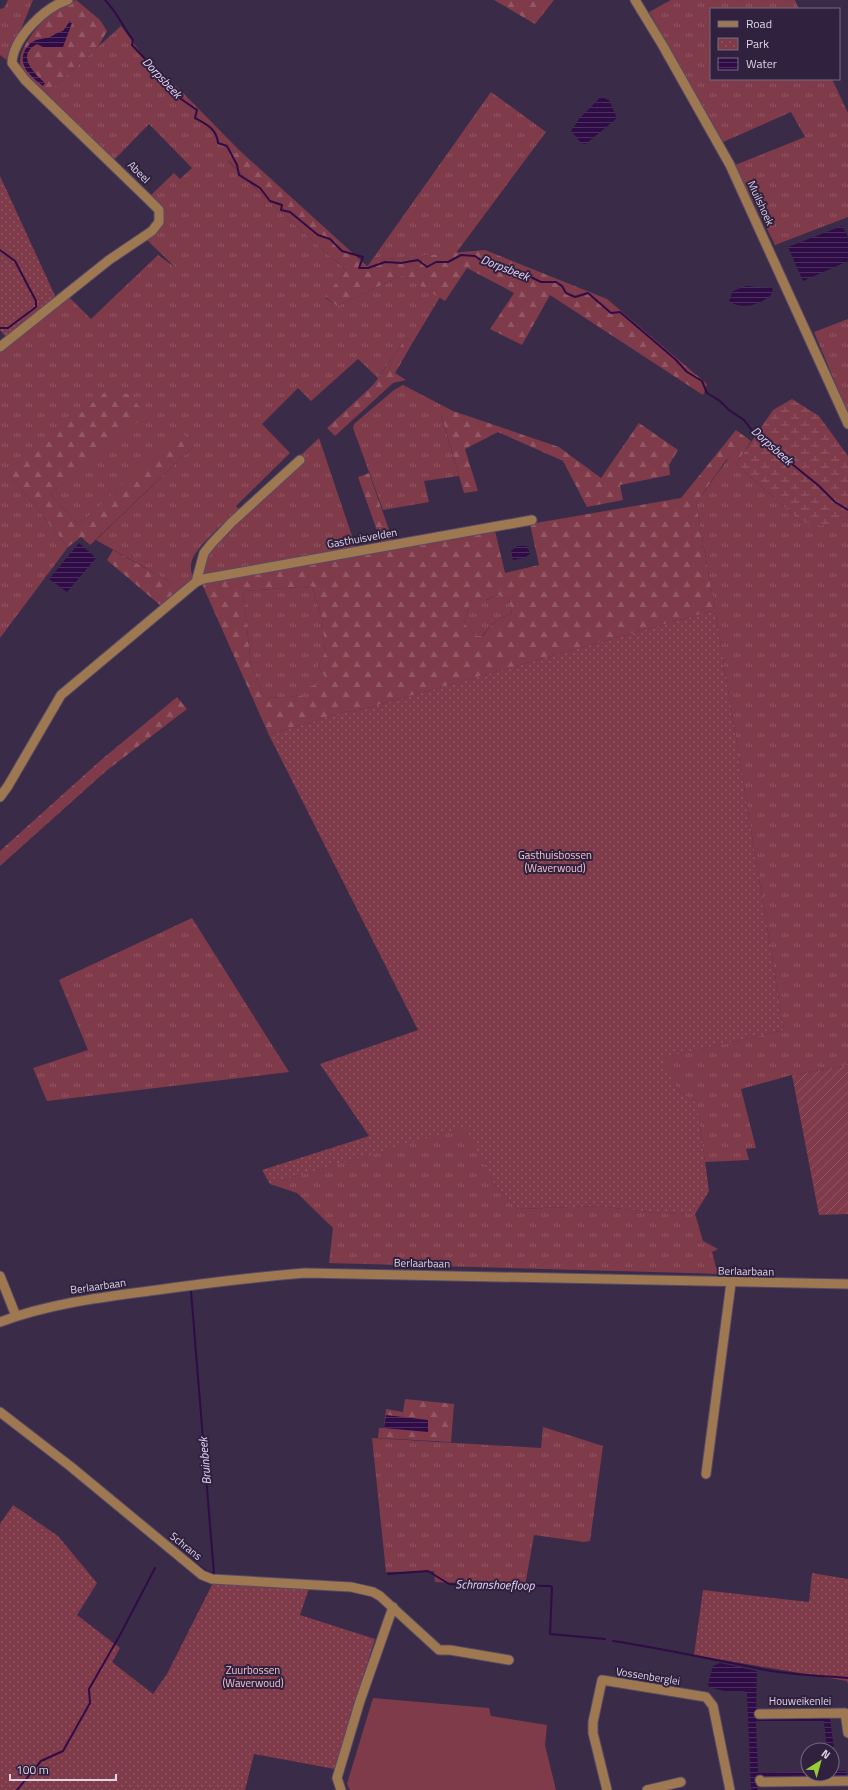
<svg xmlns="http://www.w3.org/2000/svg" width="848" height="1790" font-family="'Titillium Web',sans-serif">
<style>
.grass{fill:url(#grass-tufts)}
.forest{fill:url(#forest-firs);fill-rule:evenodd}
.wetland{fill:url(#wetland-marsh)}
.park{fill:url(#park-dots)}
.garden{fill:url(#garden-furrows)}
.pitch{fill:#803b4b}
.water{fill:url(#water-rules)}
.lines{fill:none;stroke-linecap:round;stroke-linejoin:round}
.stream{stroke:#2f0c46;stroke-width:2}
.minor-casing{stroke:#584a65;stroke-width:11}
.minor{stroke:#9e7850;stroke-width:9}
.labels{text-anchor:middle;stroke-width:4;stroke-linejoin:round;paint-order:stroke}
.street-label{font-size:11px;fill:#ded5e8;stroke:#30213e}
.park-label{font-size:11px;fill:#f1c3cb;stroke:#30213e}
.water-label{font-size:12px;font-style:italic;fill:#e6d4f9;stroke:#30213e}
</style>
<defs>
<pattern id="grass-tufts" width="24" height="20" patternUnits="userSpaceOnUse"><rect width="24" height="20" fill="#803b4b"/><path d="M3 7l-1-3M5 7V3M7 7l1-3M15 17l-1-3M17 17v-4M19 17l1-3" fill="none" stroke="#925665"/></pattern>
<pattern id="forest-firs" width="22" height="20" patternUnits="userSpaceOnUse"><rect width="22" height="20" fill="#803b4b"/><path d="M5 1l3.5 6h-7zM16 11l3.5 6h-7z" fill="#925665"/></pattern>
<pattern id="wetland-marsh" width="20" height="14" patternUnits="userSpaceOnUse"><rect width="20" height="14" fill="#803b4b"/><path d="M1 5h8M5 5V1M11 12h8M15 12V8" fill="none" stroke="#925665"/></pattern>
<pattern id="park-dots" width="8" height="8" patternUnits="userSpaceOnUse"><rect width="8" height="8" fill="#803b4b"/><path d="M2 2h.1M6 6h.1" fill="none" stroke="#925665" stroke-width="1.8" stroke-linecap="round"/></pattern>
<pattern id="garden-furrows" width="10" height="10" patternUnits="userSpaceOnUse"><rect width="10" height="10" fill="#803b4b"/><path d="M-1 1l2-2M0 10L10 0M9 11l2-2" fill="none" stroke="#925665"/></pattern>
<pattern id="water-rules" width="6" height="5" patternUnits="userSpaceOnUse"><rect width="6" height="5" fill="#2f0c46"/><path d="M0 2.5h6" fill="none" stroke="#4d2e61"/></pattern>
</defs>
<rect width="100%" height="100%" fill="#3a2b48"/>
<!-- grass -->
<g class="grass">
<polygon points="8,0 33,0 8,61 0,55 0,9 4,8"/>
<polygon points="671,0 795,0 799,9 711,9 711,79 832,79 848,113 848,217 775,245 735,165 805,137 791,112 723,142 649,12"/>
<path d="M121 26 148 63 182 92 239 150 228 161 264 197 346 270 325 298 337 306 403 275 440 297 413 342 406 338 378 378 358 359 311 401 298 388 262 424 290 453 236 506 239 509C227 520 197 546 192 560 190 566 191 572 193 578L181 588 96 540 194 446 181 432 79 525 50 494 145 415 10 475 68 547 0 638V352L69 297 91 319 158 255 176 268 147 240C167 221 170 216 150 196L174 173 180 179 192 168 149 124 112 162 45 95Z"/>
<polygon points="491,92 546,132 456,253 386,259 367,267"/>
<polygon points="848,319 848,410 847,411 814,332"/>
<polygon points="403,385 453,411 441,415 459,476 424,481 429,502 383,510 353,428 354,424 394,390"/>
<polygon points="319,438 356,548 201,576 200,558 250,503"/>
<polygon points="728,459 736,464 800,521 843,522 848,516 848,1065 792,1075 741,1089 756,1148 746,1149 749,1160 705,1162 697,1102 679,1092 660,1058 784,1030 715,610 696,503"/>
<polygon points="312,586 322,619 325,652 318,667 328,681 310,701 299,695 286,698 264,697 251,665 243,591"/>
<path d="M498 595 509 600 512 613C498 618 491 625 482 636H476L464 623 469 607V600H487Z"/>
<polygon points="192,918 289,1072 47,1101 33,1068 88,1050 59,980"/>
<polygon points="466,1126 493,1182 518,1209 599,1206 655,1213 695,1214 703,1241 718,1249 712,1252 716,1268 723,1268 725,1274 329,1263 333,1228 297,1193 270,1184"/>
<polygon points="543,1427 603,1446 590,1541 584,1542 534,1535 525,1586 435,1582 434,1571 386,1572 372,1438 541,1448"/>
</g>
<!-- forest -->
<g class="forest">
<path d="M76 0 100 20 107 31 98 47 45 95C38 87 27 79 22 70 13 52 39 24 52 13 59 7 67 4 76 0Z"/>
<polygon points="494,0 554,0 535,24"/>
<polygon points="239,150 367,266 386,259 485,250 607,299 707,384 703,395 550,295 522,345 490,329 514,293 467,268 445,301 403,275 337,306 325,297 346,270 264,197 228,160"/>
<polygon points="406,338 413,342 395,373 406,380 393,383 335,436 327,428 374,384"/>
<polygon points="105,392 129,394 146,415 50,494 79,525 181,431 194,446 90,545 81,537 68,547 10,475"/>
<polygon points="453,411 559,447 601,478 639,423 678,450 669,465 670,475 620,485 623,500 587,507 563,461 498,432 465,449 478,491 464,493 441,414"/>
<path d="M736 430 751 441 736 464 727 459 696 503 715 610 353 712 347 711 269 735 202 584 495 531 505 573 539 565 530 524 681 498ZM312 586 322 619 325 652 318 667 328 681 309 687 310 700 299 695 286 698 264 697 251 665 243 591ZM498 595 509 600 512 613C498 618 491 625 483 636H476L464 623 469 607V601L479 603Z"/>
<polygon points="369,473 394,544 381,542 358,477"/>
<polygon points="113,550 181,588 161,606 107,560"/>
<polygon points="177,697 187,709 106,771 0,866 0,851 101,760"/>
<polygon points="405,1399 454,1404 451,1442 378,1438 379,1428 384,1428 386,1409 403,1412"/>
</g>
<!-- wetland -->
<polygon class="wetland" points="792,399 819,416 848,456 848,516 843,522 821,526 800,521 736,464 773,410"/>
<!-- park -->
<g class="park">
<polygon points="0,176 57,300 6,337 0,330"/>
<polygon points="715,610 784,1030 661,1058 679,1092 697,1102 709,1191 695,1214 655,1213 599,1206 518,1209 493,1182 465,1127 270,1184 262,1170 369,1136 320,1064 418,1030 269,735 347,711 353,712"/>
<polygon points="13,1505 58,1536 97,1583 77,1615 120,1648 112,1662 153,1694 167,1674 213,1583 309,1588 300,1615 375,1639 335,1769 254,1754 245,1790 0,1790 0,1524"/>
<polygon points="812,1573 848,1579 848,1684 847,1681 694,1655 703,1590 809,1602"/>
</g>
<!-- garden -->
<polygon class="garden" points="848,1065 848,1214 819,1215 792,1075"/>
<!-- pitch -->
<polygon class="pitch" points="373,1698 489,1708 491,1716 547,1725 545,1745 556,1790 350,1790 347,1784"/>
<!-- water -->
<g class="water">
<path d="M70 21 72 23 63 47H43L37 44C15 55 35 74 45 83L43 86C32 77 17 66 25 50 27 47 30 43 34 41 40 38 47 39 52 36 56 34 57 32 63 31Z"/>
<polygon points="601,97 609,100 617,118 586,144 581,143 571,131 579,119"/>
<polygon points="842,226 848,237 848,261 803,281 788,247"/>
<path d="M746 286 772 288 773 292C765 304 742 311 729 301L733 291Z"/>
<polygon points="79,543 96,558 67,592 49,579"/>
<polygon points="517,546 527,546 530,554 524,558 513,560 511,551"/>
<polygon points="386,1415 428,1420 428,1432 384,1428"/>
<polygon points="720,1663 757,1671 756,1719 830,1718 836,1765 832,1765 832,1750 827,1750 824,1721 756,1721 758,1773 808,1772 808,1774 832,1774 832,1771 845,1771 848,1773 845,1775 756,1776 757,1790 751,1790 747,1694 744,1691 724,1691 709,1687 708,1684 713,1666"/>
</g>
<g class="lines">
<!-- stream -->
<g class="stream">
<path d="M105 0C117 12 123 27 133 40L132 45 172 88 181 99 197 110 195 118C206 124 217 129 218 143L227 146 237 165 239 175 260 188 270 201 282 205 281 210 290 212 318 235 330 239 342 251 363 257 359 268H368L385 262 401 263 418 260 427 267 436 262H448L461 255 475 256 482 261H492L516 270 541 282H556L562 286 566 293 575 297 588 293 611 313 620 312 675 359 687 372 702 381 707 393 720 401 729 410 744 420 750 428 765 440 767 444 818 485 835 502 848 510"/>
<polyline points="0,250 15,261 36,301 36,307 8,328 0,328"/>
<polyline points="180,1551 207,1572 214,1574 191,1291"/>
<polyline points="388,1574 428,1571 449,1584 550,1586 552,1587 550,1634 605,1639"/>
<path d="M613 1641C665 1649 715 1660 766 1670 793 1675 821 1676 848 1678"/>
<polyline points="17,1790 41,1761 63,1751 90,1703 89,1689 120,1635 155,1568"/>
</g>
<defs>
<g id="minor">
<polyline points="635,0 663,46 730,165 848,424"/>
<path d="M0 347 109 260 152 231 159 222V210L149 200 25 80 12 63C13 38 45 7 68 0"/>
<polyline points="196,582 204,553 212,543 232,522 300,460"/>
<polyline points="0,797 8,786 61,695 196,582 203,579 532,520"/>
<polyline points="0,1276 16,1316"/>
<path d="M0 1322C51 1303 104 1297 157 1290 207 1283 256 1277 305 1273L848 1284"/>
<polyline points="0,1412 70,1466 202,1575 212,1579 351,1587 373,1592 380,1596 439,1650 450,1650 509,1660"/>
<polyline points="706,1474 731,1283"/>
<polyline points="759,1714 845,1713 848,1733"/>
<polyline points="760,1780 761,1782 848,1781"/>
<polyline points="341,1790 337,1778 360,1701 393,1607"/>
<polyline points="607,1790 593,1733 593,1722 602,1680 706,1697 713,1706 730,1790"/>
<polyline points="647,1790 681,1782"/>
</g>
</defs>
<!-- minor casing -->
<use href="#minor" class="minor-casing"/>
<!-- minor -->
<use href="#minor" class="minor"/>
</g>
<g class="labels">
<!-- street labels -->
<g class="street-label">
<text transform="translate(139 172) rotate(45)" y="4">Abeel</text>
<text transform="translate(761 203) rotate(65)" y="4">Muilshoek</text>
<text transform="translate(362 538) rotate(-10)" y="4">Gasthuisvelden</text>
<text transform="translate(422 1263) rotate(1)" y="4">Berlaarbaan</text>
<text transform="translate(746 1271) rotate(1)" y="4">Berlaarbaan</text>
<text transform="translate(98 1286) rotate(-8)" y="4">Berlaarbaan</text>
<text transform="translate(186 1546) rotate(39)" y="4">Schrans</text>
<text transform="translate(648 1676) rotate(9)" y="4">Vossenberglei</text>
<text x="800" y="1705">Houweikenlei</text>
</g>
<!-- park labels -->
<g class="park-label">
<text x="555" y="859">Gasthuisbossen<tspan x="555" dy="13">(Waverwoud)</tspan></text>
<text x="253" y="1674">Zuurbossen<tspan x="253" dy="13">(Waverwoud)</tspan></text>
</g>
<!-- water labels -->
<g class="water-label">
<text transform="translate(162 78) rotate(47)" y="4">Dorpsbeek</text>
<text transform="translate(505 268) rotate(21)" y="4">Dorpsbeek</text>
<text transform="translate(772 446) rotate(42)" y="4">Dorpsbeek</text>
<text transform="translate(205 1461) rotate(-95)" y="4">Bruinbeek</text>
<text transform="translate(495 1585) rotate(1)" y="4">Schranshoefloop</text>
</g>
</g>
<!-- legend -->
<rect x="710" y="8" width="130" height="72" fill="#30213e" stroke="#766982"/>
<rect x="718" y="21" width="20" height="6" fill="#9e7850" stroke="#766982"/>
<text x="746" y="28" font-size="12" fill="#ded5e8">Road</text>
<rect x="718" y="38" width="20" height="12" fill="url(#park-dots)" stroke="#766982"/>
<text x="746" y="48" font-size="12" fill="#ded5e8">Park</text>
<rect x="718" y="58" width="20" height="12" fill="url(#water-rules)" stroke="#766982"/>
<text x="746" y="68" font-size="12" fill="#ded5e8">Water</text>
<!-- north arrow -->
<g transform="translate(820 1762) rotate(37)"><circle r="19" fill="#30213e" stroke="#766982"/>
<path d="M0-3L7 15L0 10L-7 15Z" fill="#97cc38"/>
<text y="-6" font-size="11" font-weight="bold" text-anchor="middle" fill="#ded5e8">N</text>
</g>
<!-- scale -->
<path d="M10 1774v6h106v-6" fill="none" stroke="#ded5e8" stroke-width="2"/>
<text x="16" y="1774" font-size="12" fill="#ded5e8" stroke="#30213e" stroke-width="3" paint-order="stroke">100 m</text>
</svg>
